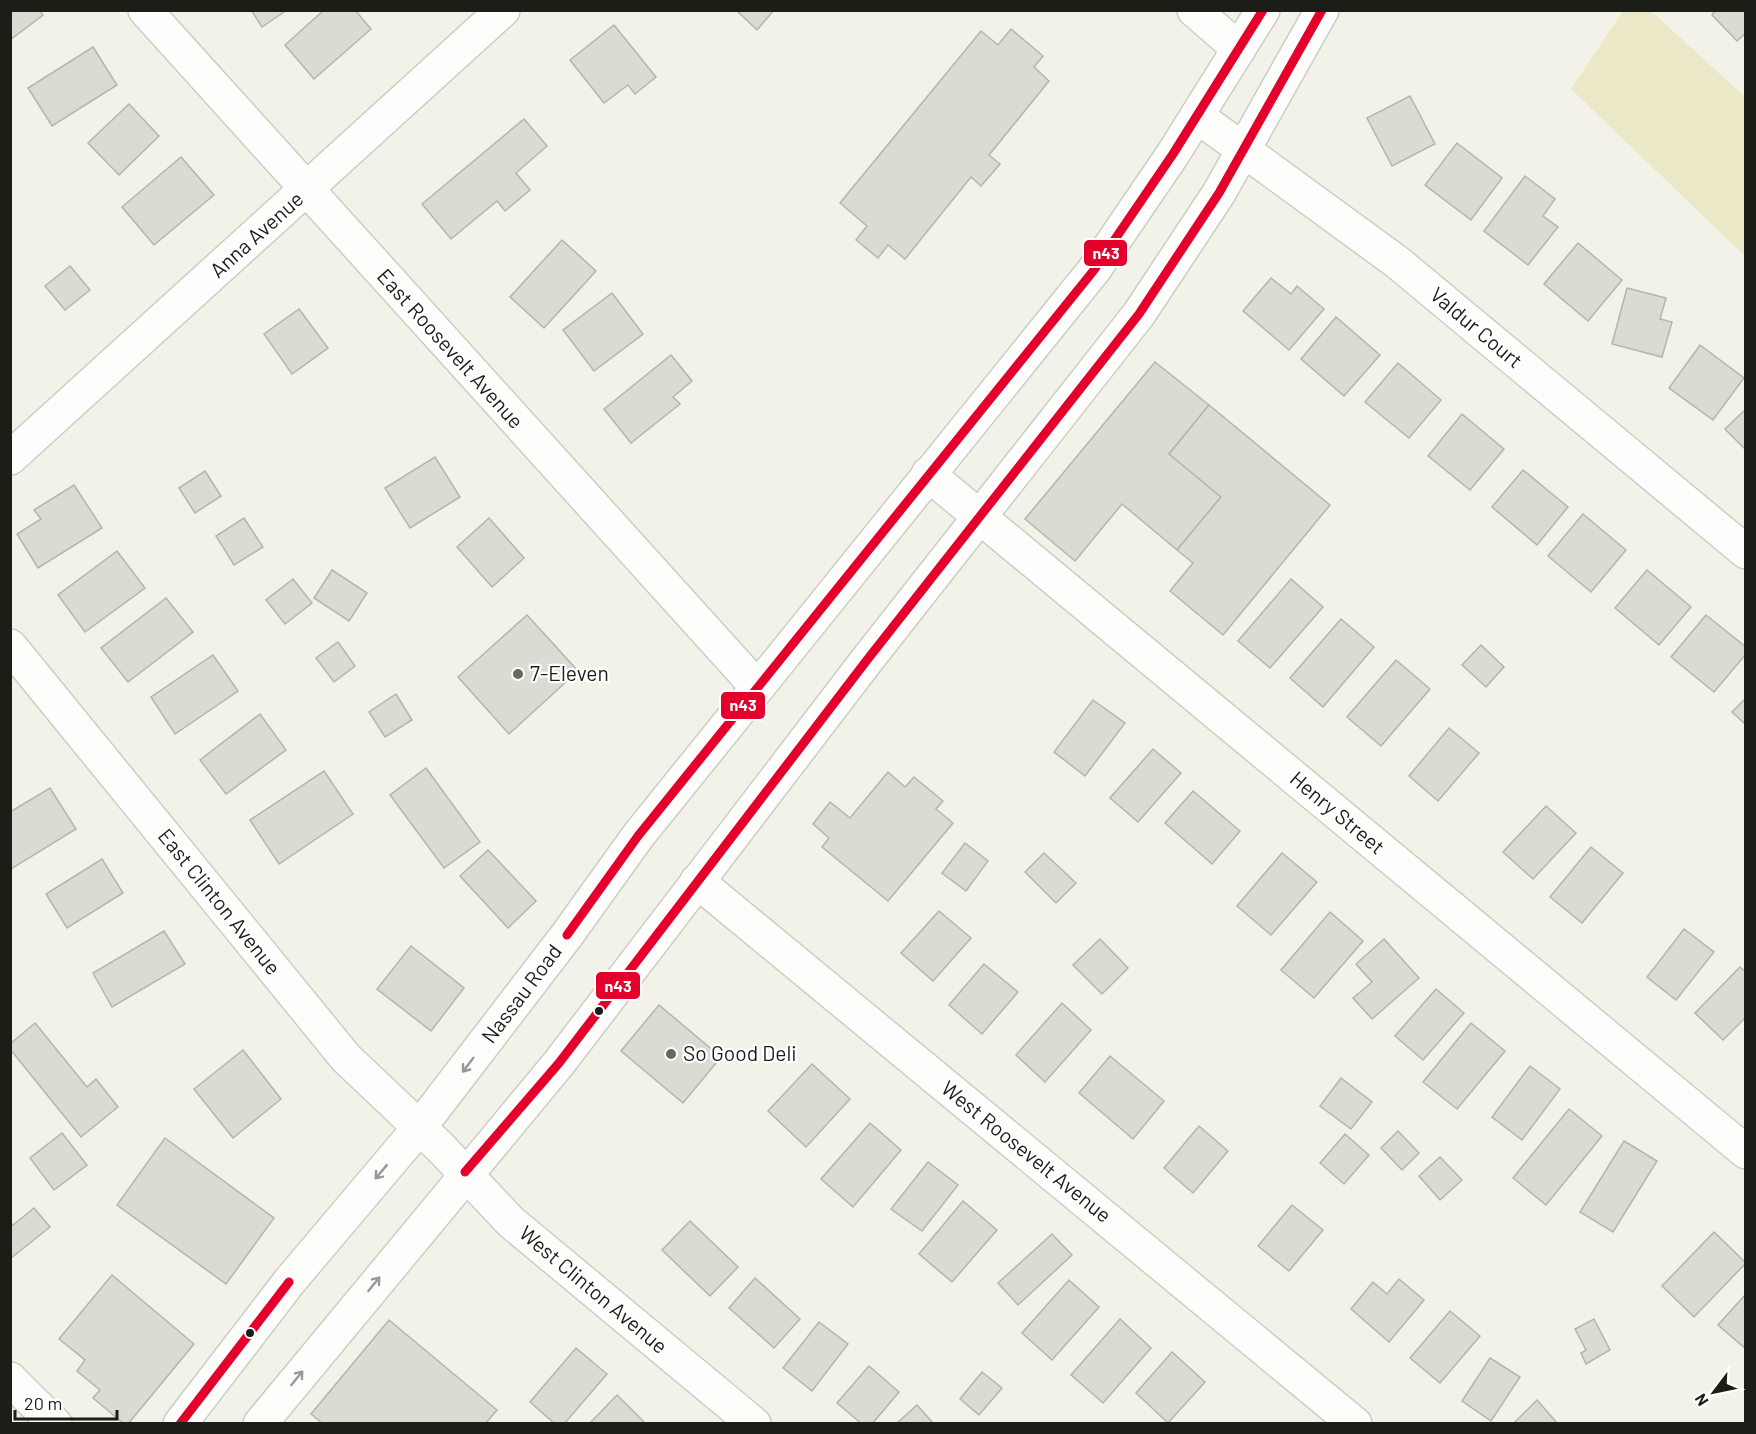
<svg xmlns="http://www.w3.org/2000/svg" width="1756" height="1434" font-family="Barlow,sans-serif">
<style>
.green{fill:#eae8c6}
.building{fill:#dbdbd4;stroke:#b5b5ad;stroke-width:1.5}
.lines{fill:none;stroke-linecap:round;stroke-linejoin:round}
.minor-casing{stroke:#cdcdc6;stroke-width:36}
.major-casing{stroke:#cdcdc6;stroke-width:36}
.minor{stroke:#fdfdfc;stroke-width:33}
.major{stroke:#fdfdfc;stroke-width:33}
.bus-1-casing{stroke:#fff;stroke-width:14}
.bus-1{stroke:#e4002b;stroke-width:9}
.oneway{stroke:#989895}
.poi-dot{fill:#686860;stroke:#fff;stroke-width:2}
.bus-dot{fill:#1d1d17;stroke:#fff;stroke-width:2}
.labels{text-anchor:middle;stroke-width:4.5;stroke-linejoin:round;paint-order:stroke}
.street-label{font-size:21px;fill:#1d1d17;stroke:#fff}
.poi-label{font-size:21px;fill:#1d1d17;stroke:#fff;text-anchor:start}
.line-badge{stroke:#fff;stroke-width:2}
.badge-label{font-size:16px;text-anchor:middle;font-weight:bold;fill:#fff}
</style>
<rect width="100%" height="100%" fill="#f2f2e8"/>
<!-- green -->
<polygon class="green" points="1651,11 1745,97 1745,256 1571,89 1623,11"/>
<!-- building -->
<g class="building">
<polygon points="10,10 39,10 43,15 10,40"/>
<polygon points="251,10 287,10 262,27"/>
<polygon points="324,10 355,10 371,29 314,79 285,45"/>
<polygon points="736,10 774,10 757,30"/>
<polygon points="1716,10 1746,10 1746,33 1737,41 1712,15"/>
<polygon points="614,25 656,77 635,94 628,85 604,103 570,60"/>
<polygon points="1011,29 1043,56 1034,67 1049,81 989,155 1000,164 981,186 971,177 905,259 888,245 878,258 856,240 867,226 840,203 981,31 998,45"/>
<polygon points="93,47 117,85 52,126 28,88"/>
<polygon points="1410,96 1435,144 1392,166 1367,118"/>
<polygon points="129,104 159,136 119,175 88,143"/>
<polygon points="524,119 547,146 516,173 530,190 505,211 497,201 451,239 422,204"/>
<polygon points="1457,143 1502,178 1471,220 1425,185"/>
<polygon points="181,157 214,195 154,245 122,207"/>
<polygon points="1525,176 1555,199 1543,216 1558,227 1528,265 1484,231"/>
<polygon points="562,240 596,271 544,328 510,297"/>
<polygon points="1578,243 1622,280 1588,321 1544,284"/>
<polygon points="70,266 90,290 65,310 45,286"/>
<polygon points="1271,278 1291,294 1297,286 1324,309 1289,350 1243,311"/>
<polygon points="1627,288 1666,298 1660,319 1672,322 1662,357 1612,344"/>
<polygon points="612,293 643,334 594,371 563,330"/>
<polygon points="299,309 328,348 292,374 264,334"/>
<polygon points="1336,317 1380,355 1344,396 1301,359"/>
<polygon points="1700,345 1744,378 1713,420 1669,388"/>
<polygon points="671,355 692,381 673,397 680,404 631,443 604,409"/>
<polygon points="1155,362 1209,405 1169,454 1221,497 1177,550 1122,504 1075,561 1025,519"/>
<polygon points="1398,363 1441,400 1409,438 1365,402"/>
<polygon points="1209,405 1330,505 1223,635 1170,591 1193,563 1177,550 1221,497 1169,454"/>
<polygon points="1746,409 1746,450 1725,429"/>
<polygon points="1462,414 1504,449 1470,490 1428,456"/>
<polygon points="435,457 460,497 410,528 385,488"/>
<polygon points="1523,470 1568,507 1537,545 1492,507"/>
<polygon points="205,471 221,496 195,513 179,488"/>
<polygon points="74,485 102,528 38,568 17,534 41,519 34,510"/>
<polygon points="1583,514 1626,550 1591,592 1548,556"/>
<polygon points="244,518 263,547 234,565 216,536"/>
<polygon points="489,518 524,558 492,587 457,547"/>
<polygon points="117,551 145,588 85,632 58,595"/>
<polygon points="332,570 367,593 349,621 314,598"/>
<polygon points="1647,570 1691,607 1659,645 1615,608"/>
<polygon points="293,579 312,603 285,624 266,600"/>
<polygon points="1291,579 1323,607 1270,668 1238,641"/>
<polygon points="166,598 193,632 128,682 101,648"/>
<polygon points="527,615 578,671 509,734 458,677"/>
<polygon points="1706,615 1746,647 1746,654 1714,692 1671,657"/>
<polygon points="1341,619 1374,647 1323,707 1290,678"/>
<polygon points="338,642 355,666 334,682 316,658"/>
<polygon points="1481,645 1504,667 1486,687 1462,665"/>
<polygon points="213,655 238,691 175,734 151,697"/>
<polygon points="1396,660 1430,689 1381,746 1347,717"/>
<polygon points="396,694 412,720 385,737 369,712"/>
<polygon points="1746,698 1746,725 1732,712"/>
<polygon points="1093,700 1125,723 1085,776 1054,752"/>
<polygon points="260,714 286,750 226,794 200,760"/>
<polygon points="1449,728 1479,753 1438,801 1409,776"/>
<polygon points="1153,749 1181,773 1138,822 1110,798"/>
<polygon points="426,768 480,842 444,868 390,795"/>
<polygon points="324,771 353,814 279,864 250,820"/>
<polygon points="888,772 905,787 914,777 943,801 936,809 953,823 888,901 822,847 829,838 813,824 830,802 850,818"/>
<polygon points="50,788 76,829 11,869 10,812"/>
<polygon points="1193,791 1240,831 1212,864 1165,823"/>
<polygon points="1546,806 1576,833 1533,879 1503,852"/>
<polygon points="965,843 988,861 966,891 942,873"/>
<polygon points="1591,847 1623,873 1582,923 1550,897"/>
<polygon points="488,850 536,901 508,928 460,876"/>
<polygon points="1044,853 1076,883 1056,903 1025,872"/>
<polygon points="1282,853 1317,882 1271,935 1237,906"/>
<polygon points="102,859 123,893 67,928 46,894"/>
<polygon points="939,911 971,938 933,981 901,953"/>
<polygon points="1330,912 1363,941 1314,998 1281,970"/>
<polygon points="1684,929 1714,952 1676,1000 1647,977"/>
<polygon points="164,931 185,964 112,1007 93,973"/>
<polygon points="1100,939 1128,968 1102,994 1073,965"/>
<polygon points="1384,939 1419,978 1372,1019 1353,998 1372,982 1356,964"/>
<polygon points="411,946 464,988 431,1031 377,989"/>
<polygon points="984,964 1018,992 982,1034 949,1005"/>
<polygon points="1740,967 1746,972 1746,1017 1723,1040 1695,1013"/>
<polygon points="1436,989 1464,1013 1423,1060 1395,1036"/>
<polygon points="1062,1003 1091,1030 1045,1082 1016,1055"/>
<polygon points="659,1005 721,1057 683,1103 621,1051"/>
<polygon points="35,1023 87,1087 96,1079 118,1107 81,1137 10,1049 10,1044"/>
<polygon points="1471,1023 1505,1051 1457,1109 1423,1082"/>
<polygon points="243,1050 281,1099 233,1138 194,1089"/>
<polygon points="1110,1056 1164,1101 1133,1139 1079,1093"/>
<polygon points="812,1064 850,1099 806,1147 768,1111"/>
<polygon points="1530,1066 1560,1089 1522,1140 1492,1117"/>
<polygon points="1341,1078 1372,1102 1351,1129 1320,1106"/>
<polygon points="1569,1109 1602,1136 1546,1205 1513,1178"/>
<polygon points="870,1123 901,1150 853,1207 821,1179"/>
<polygon points="1199,1126 1228,1151 1193,1193 1164,1168"/>
<polygon points="1398,1131 1419,1153 1402,1170 1381,1148"/>
<polygon points="62,1133 87,1165 54,1190 30,1158"/>
<polygon points="1345,1134 1369,1155 1344,1184 1320,1163"/>
<polygon points="165,1138 274,1218 226,1284 117,1205"/>
<polygon points="1624,1141 1657,1161 1613,1232 1580,1212"/>
<polygon points="1440,1157 1462,1180 1440,1200 1419,1176"/>
<polygon points="928,1162 958,1185 922,1231 891,1209"/>
<polygon points="963,1201 997,1230 952,1282 919,1254"/>
<polygon points="1292,1205 1323,1230 1289,1271 1258,1246"/>
<polygon points="34,1208 50,1227 10,1259 10,1222 13,1225"/>
<polygon points="690,1221 738,1267 710,1296 662,1250"/>
<polygon points="1714,1232 1746,1263 1694,1317 1662,1286"/>
<polygon points="1052,1234 1072,1255 1018,1305 998,1283"/>
<polygon points="112,1275 194,1344 128,1424 124,1424 93,1398 100,1390 77,1371 85,1360 59,1339"/>
<polygon points="755,1278 800,1319 774,1348 729,1308"/>
<polygon points="1399,1279 1424,1300 1389,1342 1351,1309 1373,1282 1387,1294"/>
<polygon points="1069,1280 1099,1307 1052,1360 1022,1333"/>
<polygon points="1746,1294 1746,1349 1718,1325"/>
<polygon points="1450,1311 1480,1336 1440,1383 1410,1358"/>
<polygon points="1120,1319 1151,1348 1103,1403 1071,1375"/>
<polygon points="1594,1319 1610,1350 1586,1364 1581,1353 1586,1350 1575,1329"/>
<polygon points="389,1320 497,1410 485,1424 323,1424 311,1414"/>
<polygon points="819,1322 848,1344 812,1391 783,1368"/>
<polygon points="576,1348 607,1374 564,1424 555,1424 530,1402"/>
<polygon points="1172,1352 1205,1382 1168,1423 1136,1393"/>
<polygon points="1490,1358 1520,1377 1491,1421 1462,1401"/>
<polygon points="869,1366 899,1392 872,1424 862,1424 837,1403"/>
<polygon points="982,1372 1002,1388 979,1415 960,1399"/>
<polygon points="617,1395 646,1424 589,1424"/>
<polygon points="1537,1400 1558,1424 1513,1424"/>
<polygon points="917,1405 934,1424 896,1424"/>
</g>
<g class="lines">
<defs>
<g id="minor">
<polyline points="145,10 757,687"/>
<polyline points="1194,10 1239,49"/>
<polyline points="1197,116 1397,262 1746,552"/>
<polyline points="10,458 503,10"/>
<polyline points="928,474 1746,1152"/>
<polyline points="10,646 346,1058 440,1147 511,1222 754,1424"/>
<polyline points="697,881 1355,1424"/>
<polyline points="10,1379 55,1424"/>
</g>
<g id="major">
<polyline points="180,1424 289,1282 419,1128 567,935 638,836 1094,270 1173,154 1263,10"/>
<polyline points="260,1424 559,1063 867,660 1139,314 1219,193 1322,10"/>
</g>
</defs>
<!-- minor casing -->
<use href="#minor" class="minor-casing"/>
<!-- major casing -->
<use href="#major" class="major-casing"/>
<!-- minor -->
<use href="#minor" class="minor"/>
<!-- major -->
<use href="#major" class="major"/>
<defs>
<g id="bus-1">
<polyline points="567,935 638,836 1094,270 1173,154 1263,10"/>
<polyline points="465,1172 559,1063 867,660 1139,314 1219,193 1322,10"/>
<polyline points="180,1424 289,1282"/>
</g>
</defs>
<!-- bus-1 casing -->
<use href="#bus-1" class="bus-1-casing"/>
<!-- bus-1 -->
<use href="#bus-1" class="bus-1"/>
</g>
<!-- one-way arrows -->
<defs><path id="oneway-shaft" d="M-6 0H5M1.5-3L5.5 0L1.5 3" fill="none" stroke-width="1.6" stroke-linecap="round" stroke-linejoin="round" transform="scale(1.5)"/></defs>
<g class="oneway">
<use href="#oneway-shaft" transform="translate(468 1065) rotate(127)"/>
<use href="#oneway-shaft" transform="translate(381 1172) rotate(130)"/>
<use href="#oneway-shaft" transform="translate(374 1284) rotate(-51)"/>
<use href="#oneway-shaft" transform="translate(297 1378) rotate(-51)"/>
</g>
<!-- markers -->
<g class="poi-dot">
<circle cx="518" cy="674" r="6"/>
<circle cx="671" cy="1054" r="6"/>
</g>
<g class="bus-dot">
<circle cx="599" cy="1011" r="5"/>
<circle cx="250" cy="1333" r="5"/>
</g>
<g class="labels">
<!-- street labels -->
<g class="street-label">
<text transform="translate(257 235) rotate(-42)" y="7">Anna Avenue</text>
<text transform="translate(1476 328) rotate(40)" y="7">Valdur Court</text>
<text transform="translate(450 349) rotate(48)" y="7">East Roosevelt Avenue</text>
<text transform="translate(1337 813) rotate(40)" y="7">Henry Street</text>
<text transform="translate(219 902) rotate(51)" y="7">East Clinton Avenue</text>
<text transform="translate(522 994) rotate(-53)" y="7">Nassau Road</text>
<text transform="translate(1026 1152) rotate(39)" y="7">West Roosevelt Avenue</text>
<text transform="translate(593 1290) rotate(40)" y="7">West Clinton Avenue</text>
</g>
<!-- poi labels -->
<g class="poi-label">
<text x="530" y="681">7-Eleven</text>
<text x="683" y="1061">So Good Deli</text>
</g>
</g>
<g class="line-badge">
<rect x="1083" y="239" width="45" height="28" rx="6" fill="#e4002b"/>
<rect x="720" y="691" width="46" height="29" rx="6" fill="#e4002b"/>
<rect x="595" y="971" width="46" height="29" rx="6" fill="#e4002b"/>
</g>
<g class="badge-label">
<text x="1106" y="259">n43</text>
<text x="743" y="711">n43</text>
<text x="618" y="992">n43</text>
</g>
<!-- border -->
<rect width="1756" height="1434" fill="none" stroke="#1d1d17" stroke-width="24"/>
<!-- north arrow -->
<g transform="translate(1714 1392) rotate(238)" stroke="#ffffff" stroke-width="4.5" paint-order="stroke">
<path d="M0-4.5L10 22L0 15L-10 22Z" fill="#1d1d17"/>
<text y="-9" font-size="16" font-weight="bold" text-anchor="middle" fill="#1d1d17">N</text>
</g>
<!-- scale -->
<path d="M15 1410v9h102v-9" fill="none" stroke="#1d1d17" stroke-width="3"/>
<text x="24" y="1410" font-size="18" fill="#1d1d17" stroke="#ffffff" stroke-width="4.5" paint-order="stroke">20 m</text>
</svg>
